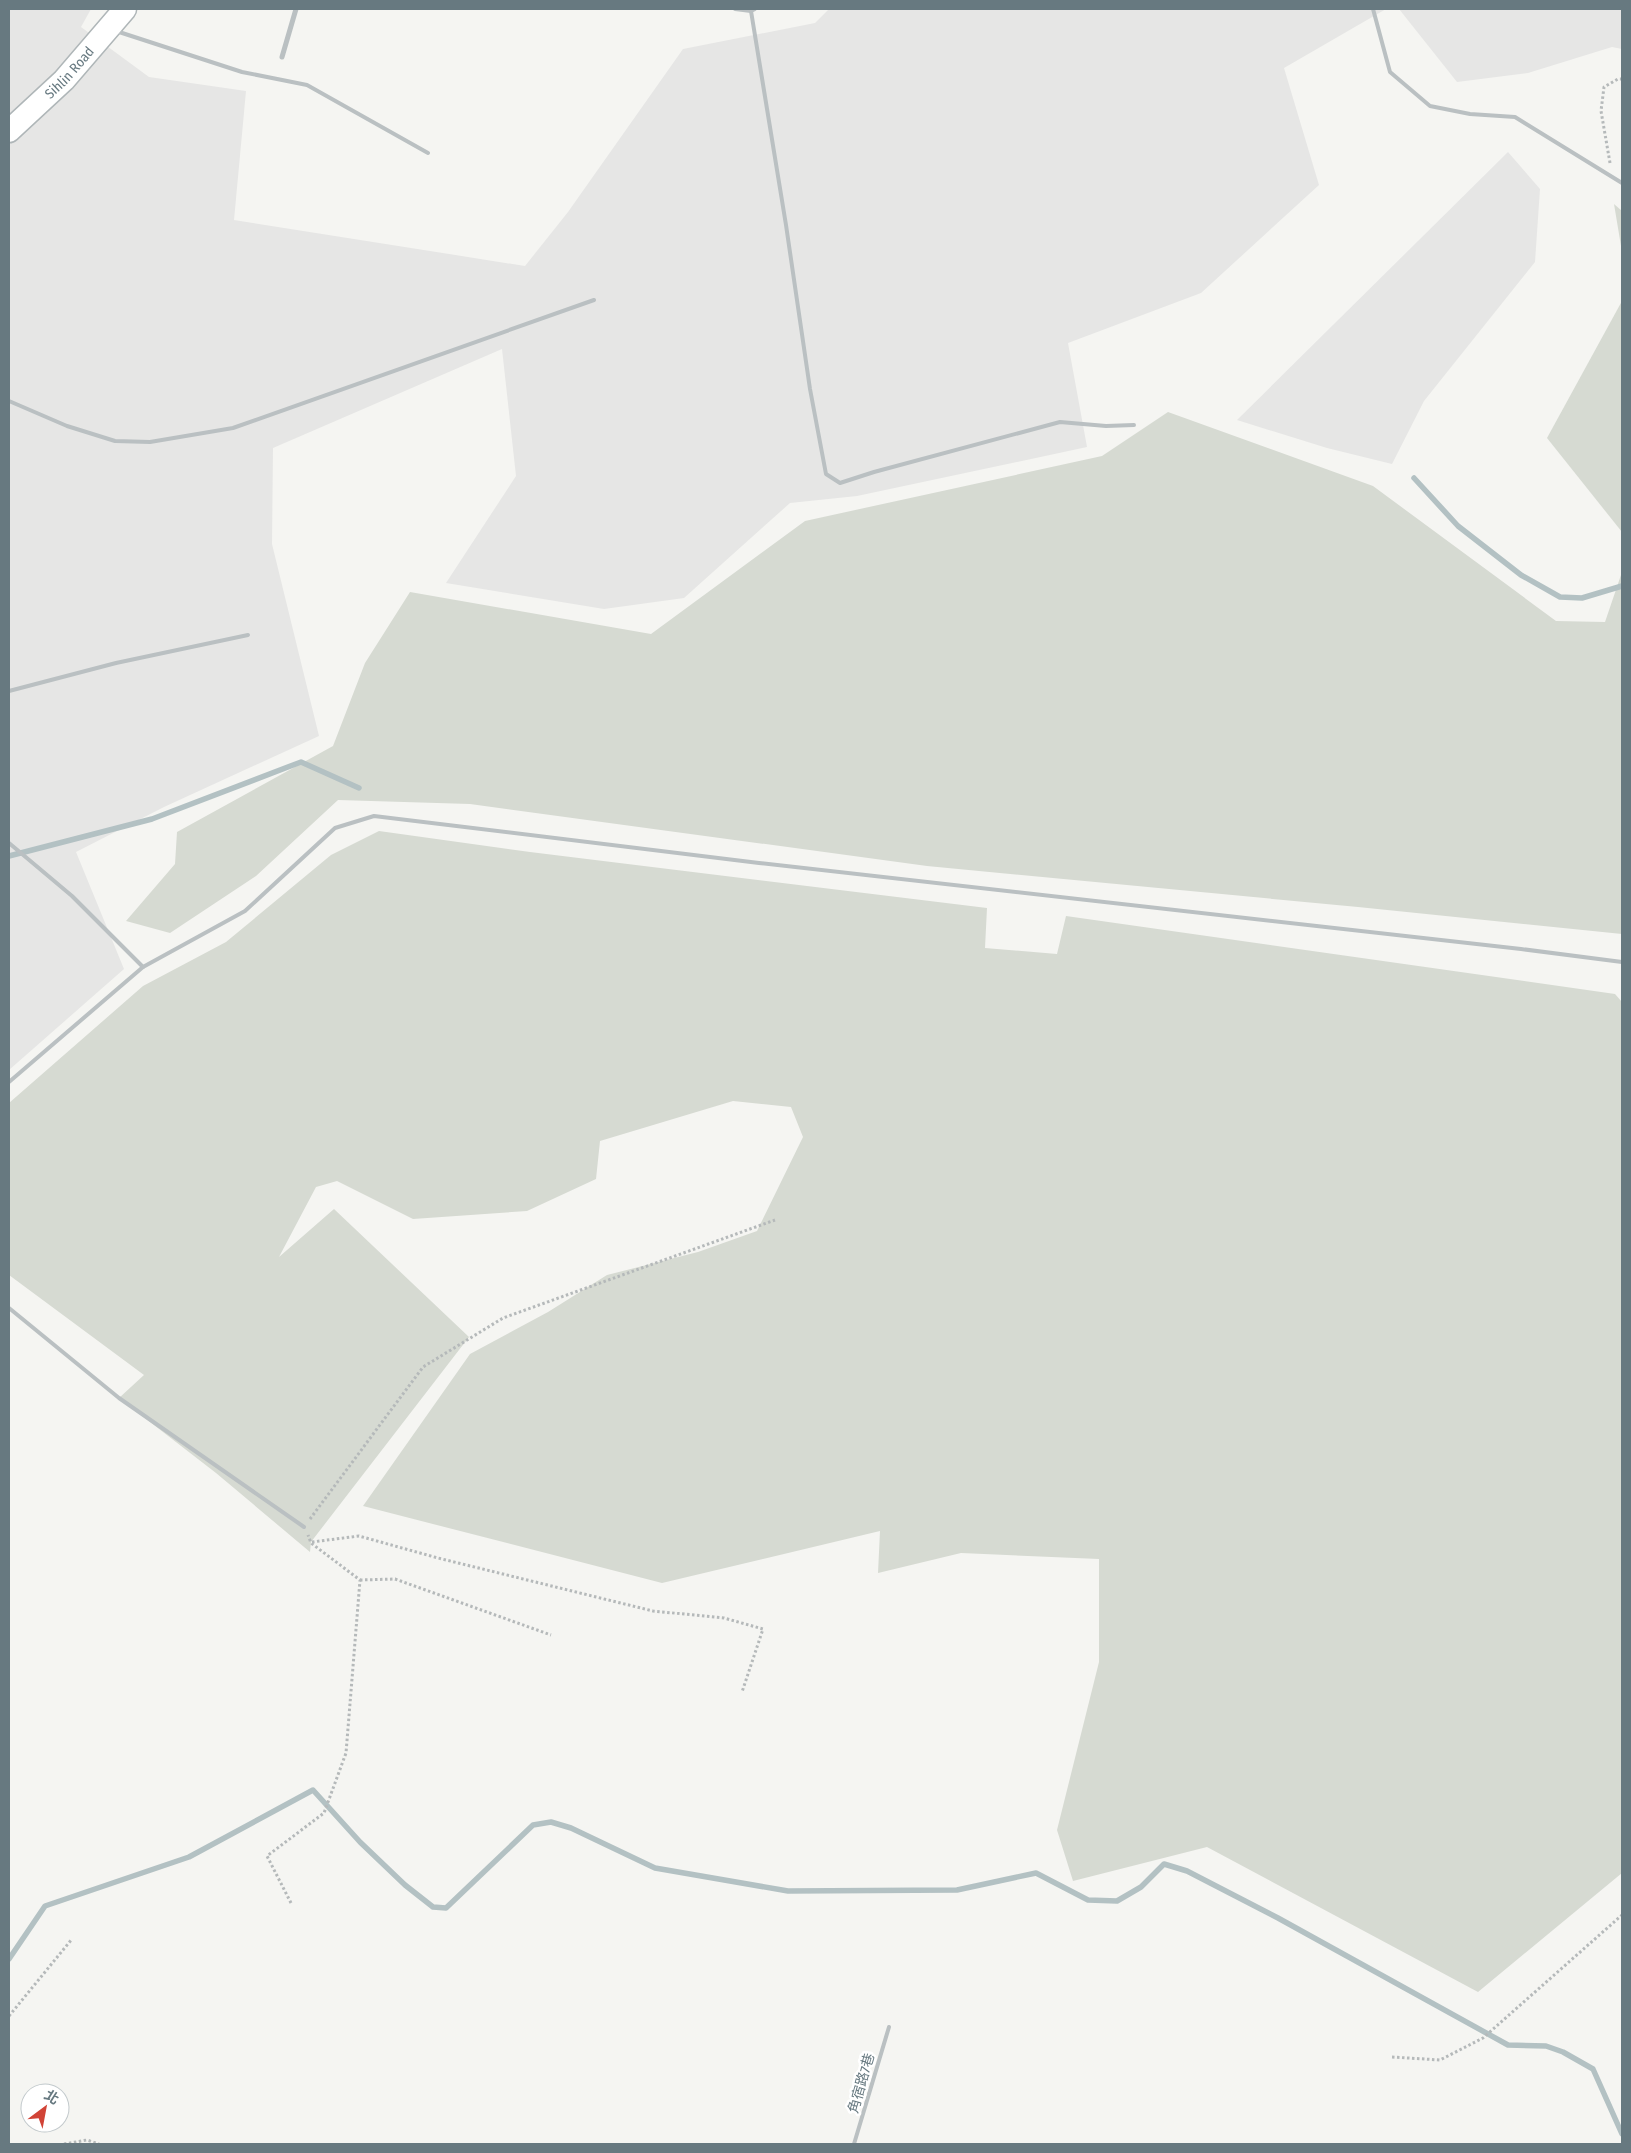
<svg xmlns="http://www.w3.org/2000/svg" width="1631" height="2153" font-family="'Fira Sans Condensed','Noto Sans TC',sans-serif">
<style>
.built{fill:#e6e6e5}
.green{fill:#d6dad2}
.lines{fill:none;stroke-linecap:round;stroke-linejoin:round}
.stream{stroke:#b3c1c3;stroke-width:5.5}
.secondary-casing{stroke:#afb6b8;stroke-width:25}
.path{stroke:#b5b9ba;stroke-width:3;stroke-dasharray:2.5 2.5;stroke-linecap:butt}
.lane{stroke:#bac0c2;stroke-width:4}
.street{stroke:#bac0c2;stroke-width:5}
.secondary{stroke:#fff;stroke-width:22}
.labels{text-anchor:middle;stroke-width:5;stroke-linejoin:round;paint-order:stroke}
.street-label{font-size:14px;fill:#677980;stroke:#fff}
</style>
<rect width="100%" height="100%" fill="#f5f5f2"/>
<!-- built -->
<g class="built">
<polygon points="9,9 91,9 81,27 149,77 246,91 234,220 525,266 568,212 683,49 815,23 829,9 1386,9 1284,68 1319,185 1201,293 1068,343 1087,447 857,496 790,503 684,598 604,609 446,583 516,476 502,349 273,448 272,544 319,736 164,807 76,852 124,969 9,1070"/>
<polygon points="1399,9 1622,9 1622,49 1612,47 1528,73 1457,82"/>
<polygon points="1508,152 1540,189 1535,262 1424,401 1392,464 1327,448 1237,420"/>
</g>
<!-- green -->
<g class="green">
<polygon points="1614,204 1622,211 1622,252"/>
<polygon points="1622,301 1622,532 1547,438"/>
<polygon points="1168,412 1373,486 1556,621 1605,622 1622,572 1622,934 1358,907 927,866 470,804 338,800 256,876 170,933 126,921 175,864 177,832 333,746 365,663 410,592 651,634 805,521 1102,456"/>
<polygon points="379,831 530,852 987,908 985,948 1057,954 1066,916 1615,994 1622,1002 1622,1873 1478,1992 1207,1847 1073,1881 1057,1830 1099,1662 1099,1559 961,1553 878,1573 880,1531 662,1583 363,1506 470,1354 548,1312 607,1275 698,1252 757,1231 803,1137 791,1107 733,1101 600,1141 596,1179 527,1211 413,1219 337,1181 316,1187 279,1257 334,1209 469,1337 311,1542 310,1552 216,1473 119,1398 144,1375 9,1275 9,1103 143,986 226,942 331,855"/>
</g>
<g class="lines">
<!-- stream -->
<g class="stream">
<polyline points="1414,478 1458,526 1521,575 1560,597 1582,598 1622,586"/>
<polyline points="9,856 152,819 301,762 359,788"/>
<polyline points="9,1959 45,1906 189,1857 313,1790 360,1842 405,1885 433,1907 446,1908 533,1825 551,1822 571,1828 655,1868 788,1891 957,1890 1036,1873 1088,1900 1117,1901 1141,1887 1164,1864 1187,1871 1278,1918 1508,2045 1546,2046 1563,2052 1593,2069 1622,2134"/>
</g>
<defs>
<g id="secondary">
<path id="s1" d="M9 131 64 80 125 9"/>
</g>
</defs>
<!-- secondary casing -->
<use href="#secondary" class="secondary-casing"/>
<!-- path -->
<g class="path">
<polyline points="1610,163 1601,111 1604,87 1618,79 1622,79"/>
<polyline points="310,1519 423,1367 503,1318 775,1220"/>
<polyline points="312,1542 359,1536 438,1558 653,1611 724,1618 763,1629 742,1692"/>
<polyline points="360,1580 395,1579 551,1635"/>
<polyline points="291,1903 267,1856 324,1813 346,1753 360,1580 311,1543 308,1535"/>
<polyline points="9,2016 72,1939"/>
<polyline points="1392,2057 1440,2060 1483,2038 1622,1915"/>
<polyline points="64,2144 87,2140 99,2144"/>
</g>
<!-- lane -->
<g class="lane">
<polyline points="735,9 751,11 755,9"/>
<polyline points="1373,9 1390,72 1430,106 1470,114 1515,117 1622,183"/>
<polyline points="751,11 786,225 810,389 826,474 840,483 874,472 1060,422 1106,426 1134,425"/>
<polyline points="116,31 242,72 307,85 428,153"/>
<polyline points="9,401 67,426 115,441 150,442 233,428 594,300"/>
<polyline points="9,691 116,663 248,635"/>
<polyline points="9,843 72,896 143,967"/>
<polyline points="9,1082 143,967 245,911 335,828 374,816 759,863 1521,949 1622,962"/>
<polyline points="9,1308 119,1398 304,1527"/>
<polyline points="854,2144 889,2027"/>
</g>
<!-- street -->
<polyline class="street" points="282,57 296,9"/>
<!-- secondary -->
<use href="#secondary" class="secondary"/>
</g>
<g class="labels">
<!-- street labels -->
<g class="street-label">
<text dy="5" stroke="none"><textPath href="#s1" startOffset="84">Sihlin Road</textPath></text>
<text transform="translate(861 2083) rotate(-74)" y="5">角宿路7巷</text>
</g>
</g>
<!-- border -->
<rect width="1631" height="2153" fill="none" stroke="#677980" stroke-width="20"/>
<!-- north arrow -->
<g transform="translate(45 2108) rotate(32)"><circle r="24" fill="#ffffff" stroke="#c2c9cc"/>
<path d="M0-4L9 19L0 12L-9 19Z" fill="#d14336"/>
<text y="-8" font-size="14" font-weight="bold" text-anchor="middle" fill="#677980">北</text>
</g>
</svg>
